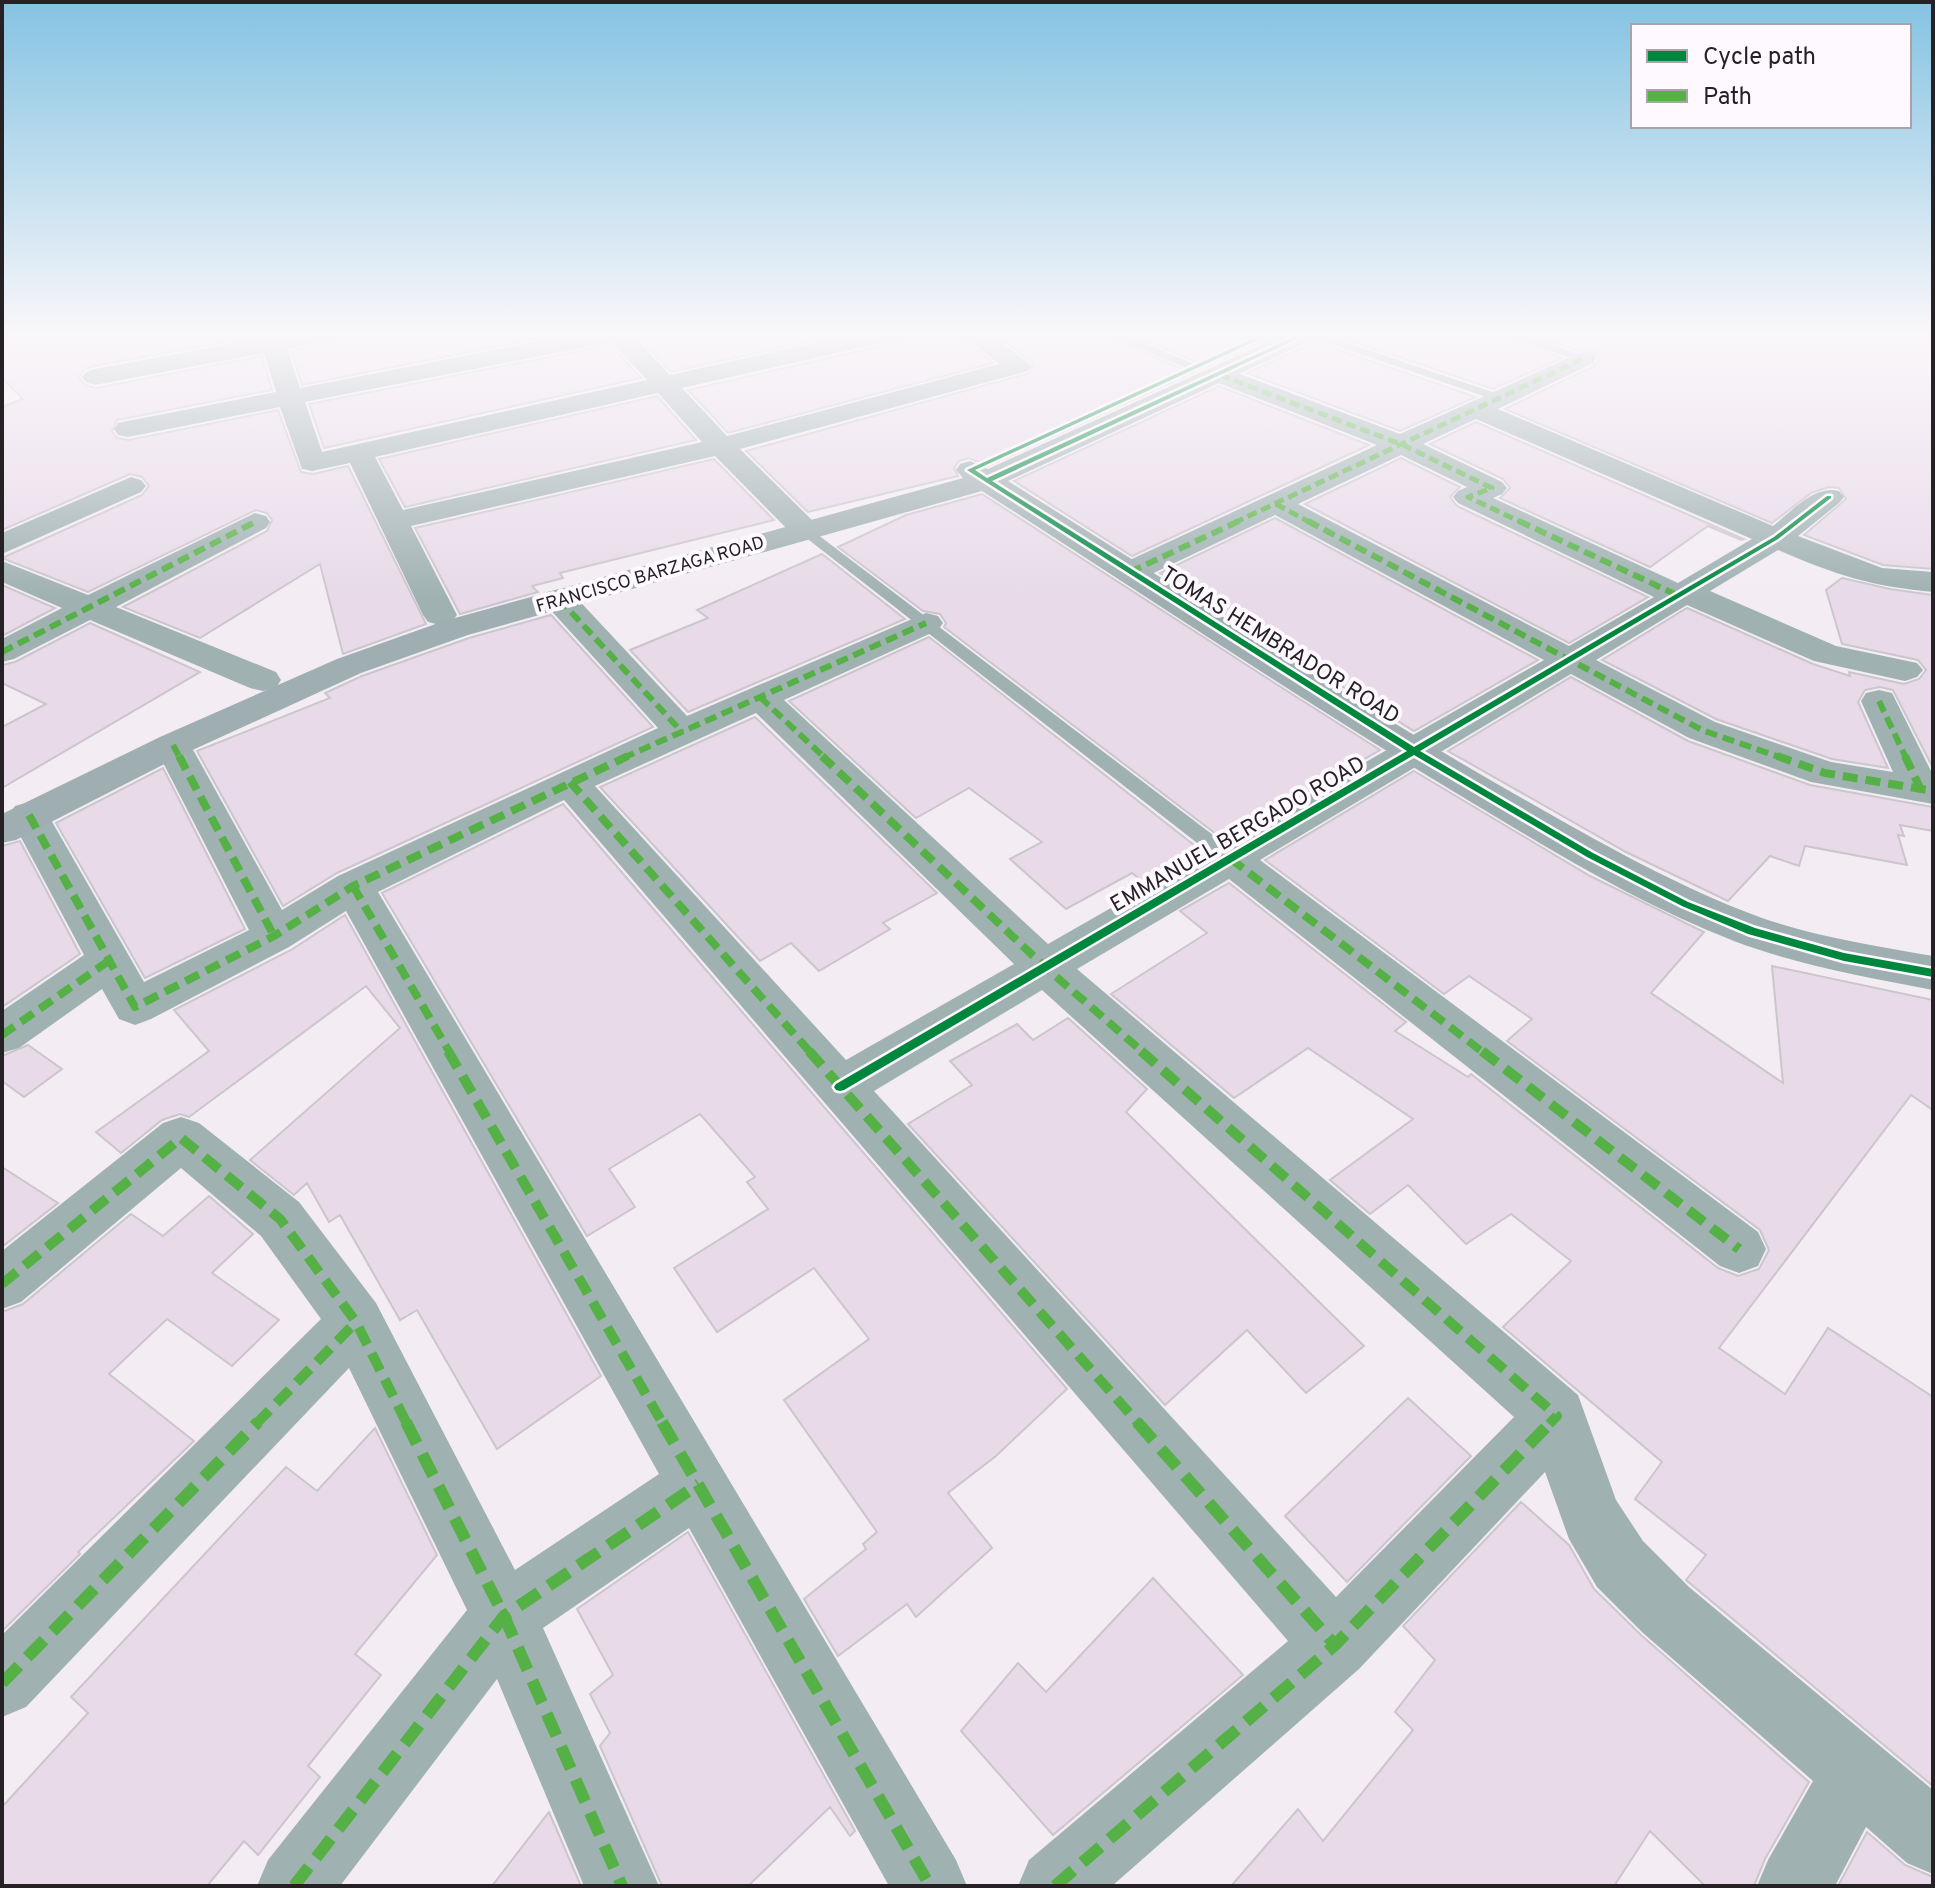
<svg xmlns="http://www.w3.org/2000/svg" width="1935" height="1888" font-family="Overpass,sans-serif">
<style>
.building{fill:#e8dae9;stroke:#cbc6cb;stroke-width:2}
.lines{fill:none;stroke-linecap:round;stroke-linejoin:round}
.lane{fill:#a0b1b2;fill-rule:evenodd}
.street{fill:#a0b1b2;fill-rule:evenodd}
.secondary{fill:#9fafb1;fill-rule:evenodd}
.quiet-far4{stroke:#55b145;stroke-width:5;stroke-dasharray:10 5;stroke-linecap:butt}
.quiet-far3{stroke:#55b145;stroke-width:6;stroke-dasharray:12 6;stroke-linecap:butt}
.quiet-far2{stroke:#55b145;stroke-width:8;stroke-dasharray:15 8;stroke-linecap:butt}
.quiet-far1{stroke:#55b145;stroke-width:10;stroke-dasharray:19 10;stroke-linecap:butt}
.quiet{stroke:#55b145;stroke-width:12;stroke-dasharray:24 12;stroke-linecap:butt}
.cycleway-casing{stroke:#fef9fe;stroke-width:5}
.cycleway{fill:#00873e;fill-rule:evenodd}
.labels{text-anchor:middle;stroke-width:8;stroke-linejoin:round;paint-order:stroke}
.far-street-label{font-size:18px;fill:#252125;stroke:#fef9fe}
.street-label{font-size:22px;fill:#252125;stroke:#fef9fe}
</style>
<rect width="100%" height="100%" fill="#f3edf3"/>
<!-- building -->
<g class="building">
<polygon points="2,334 25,334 31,341 70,334 268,334 94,366 84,370 79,377 85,385 96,388 262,356 272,390 117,420 112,431 117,438 129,440 278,410 301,472 313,474 348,466 426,624 343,654 320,564 200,638 123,607 267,531 272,520 267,513 256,510 88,592 2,558 142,495 149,486 142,477 130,474 2,530 2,407 23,399 2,378"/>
<polygon points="372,334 560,334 302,385 291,351"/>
<polygon points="635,334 841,334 671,372"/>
<polygon points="904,334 959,334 993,363 728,433 688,390 899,342"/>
<polygon points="995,334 1102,334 1192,373 988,466 969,458 959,461 954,468 958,476 808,512 746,451 1030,373 1034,364"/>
<polygon points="1130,334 1277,334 1206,366"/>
<polygon points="1331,334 1498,334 1562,358 1493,389"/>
<polygon points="1530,334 1933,334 1933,569 1883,565 1804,535 1846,499 1839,488 1829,487 1811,493 1772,523 1505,409 1594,366 1599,360 1594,350 1578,351"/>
<polygon points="1315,342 1476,397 1400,431 1247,373"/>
<polygon points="611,345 641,378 324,448 309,404"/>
<polygon points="1219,386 1369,445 1132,556 1014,481"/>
<polygon points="657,396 696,440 405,507 379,459"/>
<polygon points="1476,422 1744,539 1741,540 1708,526 1650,567 1500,498 1510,488 1503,479 1430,444"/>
<polygon points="1401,458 1460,487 1450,497 1457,506 1648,597 1569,643 1305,504"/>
<polygon points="714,459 774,520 560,573 563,578 532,586 538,592 460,614 415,528"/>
<polygon points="982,494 1276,684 1380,750 1224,840 944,627 946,623 940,614 923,611 838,547 906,515"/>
<polygon points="1275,518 1538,660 1414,731 1160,573"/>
<polygon points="822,554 905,619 688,712 630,650 708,618 697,610"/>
<polygon points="1842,578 1890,589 1933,595 1933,768 1893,690 1880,687 1865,690 1858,702 1888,768 1832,759 1716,719 1602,660 1687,608 1813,664 1850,676 1849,672 1904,684 1919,679 1926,670 1918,660 1842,644 1826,590"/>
<polygon points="2,585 55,608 2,636"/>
<polygon points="551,615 653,727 337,873 283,906 197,751 330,698 325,693 362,676 469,638"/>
<polygon points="90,623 200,672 2,788 2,727 46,704 2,683 2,665 15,662"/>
<polygon points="929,637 1203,852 1146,884 1132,873 1066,909 1010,859 1042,842 969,788 916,818 789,701"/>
<polygon points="1571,677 1688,741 1810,785 1933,807 1933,831 1900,825 1904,836 1898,835 1907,865 1805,846 1799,866 1770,856 1728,901 1626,852 1448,751"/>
<polygon points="755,717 937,893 883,923 890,929 819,971 791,943 760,961 600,787"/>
<polygon points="163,768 245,929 145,978 56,823"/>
<polygon points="1414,771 1590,876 1704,932 1651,993 1783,1083 1772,966 1933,1000 1933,1110 1911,1095 1719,1348 1785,1394 1828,1328 1933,1397 1933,1786 1686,1580 1706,1555 1635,1499 1662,1462 1503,1327 1571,1261 1511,1214 1466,1244 1408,1185 1370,1214 1330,1180 1413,1119 1308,1048 1234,1098 1111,994 1207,933 1180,911 1229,883 1406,1022 1395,1031 1468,1077 1471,1074 1718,1268 1738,1276 1759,1269 1769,1250 1760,1230 1507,1041 1532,1019 1469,976 1444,994 1265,860"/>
<polygon points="563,804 1067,1389 996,1456 948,1493 992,1548 916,1617 907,1604 838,1656 804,1599 866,1549 863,1544 877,1532 784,1400 869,1339 814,1268 717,1332 674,1268 768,1209 747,1182 755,1177 700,1114 609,1169 635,1207 587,1236 382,893"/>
<polygon points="20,841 80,954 2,1007 2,846"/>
<polygon points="345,915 601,1376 497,1449 417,1310 400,1320 340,1215 329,1222 307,1183 294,1195 250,1160 400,1028 366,986 189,1117 180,1114 162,1120 121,1153 96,1132 209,1051 174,1010 291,950"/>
<polygon points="1068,1018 1147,1089 1126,1112 1364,1346 1306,1393 1247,1330 1165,1405 908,1124 972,1085 950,1061 1017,1024 1033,1040"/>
<polygon points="28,1045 62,1069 24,1097 2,1081 2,1056"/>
<polygon points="2,1167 58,1203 2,1247"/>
<polygon points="209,1196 253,1234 212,1273 279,1320 232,1366 167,1319 109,1374 194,1441 78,1552 80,1554 2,1631 2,1312 23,1304 131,1214 163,1236"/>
<polygon points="1408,1398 1471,1456 1347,1582 1285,1516"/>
<polygon points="375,1428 437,1555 355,1654 381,1675 308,1766 320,1777 258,1855 244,1841 207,1886 2,1886 2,1807 88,1713 71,1697 286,1467 317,1491"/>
<polygon points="1521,1502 1569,1545 1594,1589 1641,1635 1809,1782 1765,1859 1754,1886 1705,1886 1650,1831 1614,1886 1231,1886 1298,1809 1323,1841 1413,1730 1395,1712 1435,1660 1403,1626"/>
<polygon points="688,1532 855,1831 850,1836 830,1807 748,1886 662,1886 600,1746 610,1733 590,1694 613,1675 577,1609"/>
<polygon points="1153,1578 1243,1675 1053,1835 961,1731 1018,1663 1046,1692"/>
<polygon points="549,1812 581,1886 492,1886"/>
<polygon points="1867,1832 1905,1865 1933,1877 1933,1886 1838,1886"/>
</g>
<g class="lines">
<!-- lane -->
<g class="lane">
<polygon points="1105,334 1122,334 1204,368 1194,371"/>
<polygon points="1302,334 1321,334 1510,398 1498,401"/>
<polygon points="1501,334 1520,334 1590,358 1580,361"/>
<polygon points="805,525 1238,854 1241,859 1238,864 1224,864 800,533 797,530"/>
</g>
<!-- street -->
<g class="street">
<path d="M286 334H338L335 339 287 349 300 388 577 334H631L670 375 856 334H901L898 339 889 341 682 388 727 436 999 364 962 334H990L1032 366 1028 371 740 449 816 524 820 530 816 536 805 539 794 536 715 456 411 526 457 615 452 622 440 625 428 622 423 615 350 463 312 471 302 469 280 407 128 437 118 435 114 429 118 423 128 421 276 392 264 353 95 385 86 382 82 377 86 372 95 369ZM612 342 647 380 322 452 305 402ZM658 393 702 442 403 510 375 457Z"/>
<path d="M1584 351 1593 353 1596 358 1593 363 1498 409 1773 526C1792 511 1814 485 1839 491L1844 497 1839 503 1798 536 1882 568 1933 572V592C1870 586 1836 575 1778 550L1710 591 1836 646 1917 663 1923 670 1917 677 1905 681 1814 661 1687 605 1596 660 1715 722 1831 762 1893 772 1861 701 1866 693 1879 690 1892 693 1933 775V804L1811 782 1689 738 1571 674 1260 860 1758 1232 1766 1249 1758 1266 1739 1273 1720 1266 1229 879 1077 969 1578 1395 1616 1500 1643 1541 1689 1587 1933 1790V1874L1907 1863 1866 1827 1835 1886H1757L1768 1860 1813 1781 1643 1633 1597 1587 1569 1539 1545 1472 1359 1669 1112 1886H1018L1029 1860 1288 1641 564 800 378 892 956 1860 967 1886H889L689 1528 543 1628 659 1886H584L497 1679 340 1886H257L268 1860 467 1610 349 1368 26 1707 2 1717V1635L321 1319 261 1236 181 1168 21 1302 2 1309V1251L163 1123 181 1117 199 1123 299 1202 376 1303 515 1570 659 1474 346 911 289 947 151 1019 135 1025 119 1019 102 989 19 1048 2 1053V1011L84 955 9 815 15 806 29 802 43 806 144 982 249 930 154 745 160 737 173 733 186 737 282 910 338 876 658 728 547 606 543 599 547 592 559 589 571 592 687 716 926 613 938 616 943 623 938 630 784 700 1048 944 1544 660 1275 515 1141 579 1130 582 1119 579 1114 572 1119 565 1377 445 1211 380 1207 375 1211 370H1229L1400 434ZM1476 419 1752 539 1678 583 1493 498 1502 494 1507 488 1502 482 1423 444ZM1401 455 1467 487 1458 491 1453 497 1458 503 1654 597 1569 646 1298 504ZM756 713 1014 964 846 1060 595 786ZM1042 990 1514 1417 1336 1597 874 1091Z"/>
<polygon points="131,477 141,480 146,486 141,492 2,554 2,533"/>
<polygon points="255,513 266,516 270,522 266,528 116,607 276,672 281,680 276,688 263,691 250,688 90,620 14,659 2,662 2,639 62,608 2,582 2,561 88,595"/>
</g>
<!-- secondary -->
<path class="secondary" d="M1285 334H1317L1314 339 1008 481C1169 582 1328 686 1492 781 1580 831 1667 883 1762 918 1817 937 1876 946 1933 956V990C1866 977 1797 965 1734 941 1635 903 1546 847 1456 793 1296 697 1140 592 982 491L468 635 361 673 186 753 16 840 2 843V814L160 737 337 659 444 621 963 478 956 470 960 464 970 461 988 469Z"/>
<!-- quiet-far4 -->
<g class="quiet-far4">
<polyline points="1220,375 1403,445 1492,488 1468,497 1523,523"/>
<polyline points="1276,504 1311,523"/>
<polyline points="1234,523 1584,358"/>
</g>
<!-- quiet-far3 -->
<g class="quiet-far3">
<polyline points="1308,521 1702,730 1782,758"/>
<polyline points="1519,521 1679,596"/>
<polyline points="1130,572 1239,521"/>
<polyline points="559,599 682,732"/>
<polyline points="2,652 255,522"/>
<polyline points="760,697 825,758"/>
<polyline points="1879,701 1906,758"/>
<polyline points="173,745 180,758"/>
<polyline points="623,758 926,623"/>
</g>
<!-- quiet-far2 -->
<g class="quiet-far2">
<polyline points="179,756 274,936"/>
<polyline points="822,756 1045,967 1144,1053"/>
<polyline points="1777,756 1825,773 1933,791"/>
<polyline points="1905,756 1920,788"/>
<polyline points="570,782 811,1053"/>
<polyline points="29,815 135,1007 274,936 353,886 628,756"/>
<polyline points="1231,859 1484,1053"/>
<polyline points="353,886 450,1053"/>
<polyline points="2,1035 110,960"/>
</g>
<!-- quiet-far1 -->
<g class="quiet-far1">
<polyline points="448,1051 663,1424"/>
<polyline points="809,1051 1139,1424"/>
<polyline points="1141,1051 1557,1416 1549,1424"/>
<polyline points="1482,1051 1739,1249"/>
<polyline points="2,1284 181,1138 280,1219 356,1322 407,1424"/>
<polyline points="256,1424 356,1322"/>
</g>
<!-- quiet -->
<g class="quiet">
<polyline points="406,1422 504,1616 622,1886"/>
<polyline points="662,1422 930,1886"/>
<polyline points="1137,1422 1335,1645"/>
<polyline points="2,1683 258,1422"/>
<polyline points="294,1886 504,1616 699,1484"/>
<polyline points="1055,1886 1335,1645 1551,1422"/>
</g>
<defs>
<polygon id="cycleway" points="1263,334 1271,334 975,470 987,478 1300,334 1308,334 992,481 1414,747 1774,537 1827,496 1831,496 1831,498 1778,539 1420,751 1593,853 1688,902 1755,928 1844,953 1933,969 1933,977 1844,961 1748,934 1682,906 1587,857 1414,755 844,1090 840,1091 836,1090 834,1087 836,1084 1407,751 967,470"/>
</defs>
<!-- cycleway casing -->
<use href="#cycleway" class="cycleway-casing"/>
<!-- cycleway -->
<use href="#cycleway" class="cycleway"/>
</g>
<!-- sky -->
<linearGradient id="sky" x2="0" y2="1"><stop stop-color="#84c3e2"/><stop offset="0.56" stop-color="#faf7fa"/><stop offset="1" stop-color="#faf7fa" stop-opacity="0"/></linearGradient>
<rect width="1935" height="598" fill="url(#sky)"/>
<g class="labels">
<!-- far-street labels -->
<g class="far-street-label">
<text transform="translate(650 574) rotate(-16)" y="6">FRANCISCO BARZAGA ROAD</text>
</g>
<!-- street labels -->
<g class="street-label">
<text transform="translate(1281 644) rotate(32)" y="8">TOMAS HEMBRADOR ROAD</text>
<text transform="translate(1237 833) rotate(-30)" y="8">EMMANUEL BERGADO ROAD</text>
</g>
</g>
<!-- border -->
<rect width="1935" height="1888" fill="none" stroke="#252125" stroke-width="8"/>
<!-- legend -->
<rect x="1631" y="24" width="280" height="104" fill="#fef9fe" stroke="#a7a3a7" stroke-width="2"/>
<rect x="1647" y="50" width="40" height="12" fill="#00873e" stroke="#a7a3a7" stroke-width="2"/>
<text x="1703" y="64" font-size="24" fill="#252125">Cycle path</text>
<rect x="1647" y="90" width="40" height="12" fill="#55b145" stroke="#a7a3a7" stroke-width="2"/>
<text x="1703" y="104" font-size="24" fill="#252125">Path</text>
</svg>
